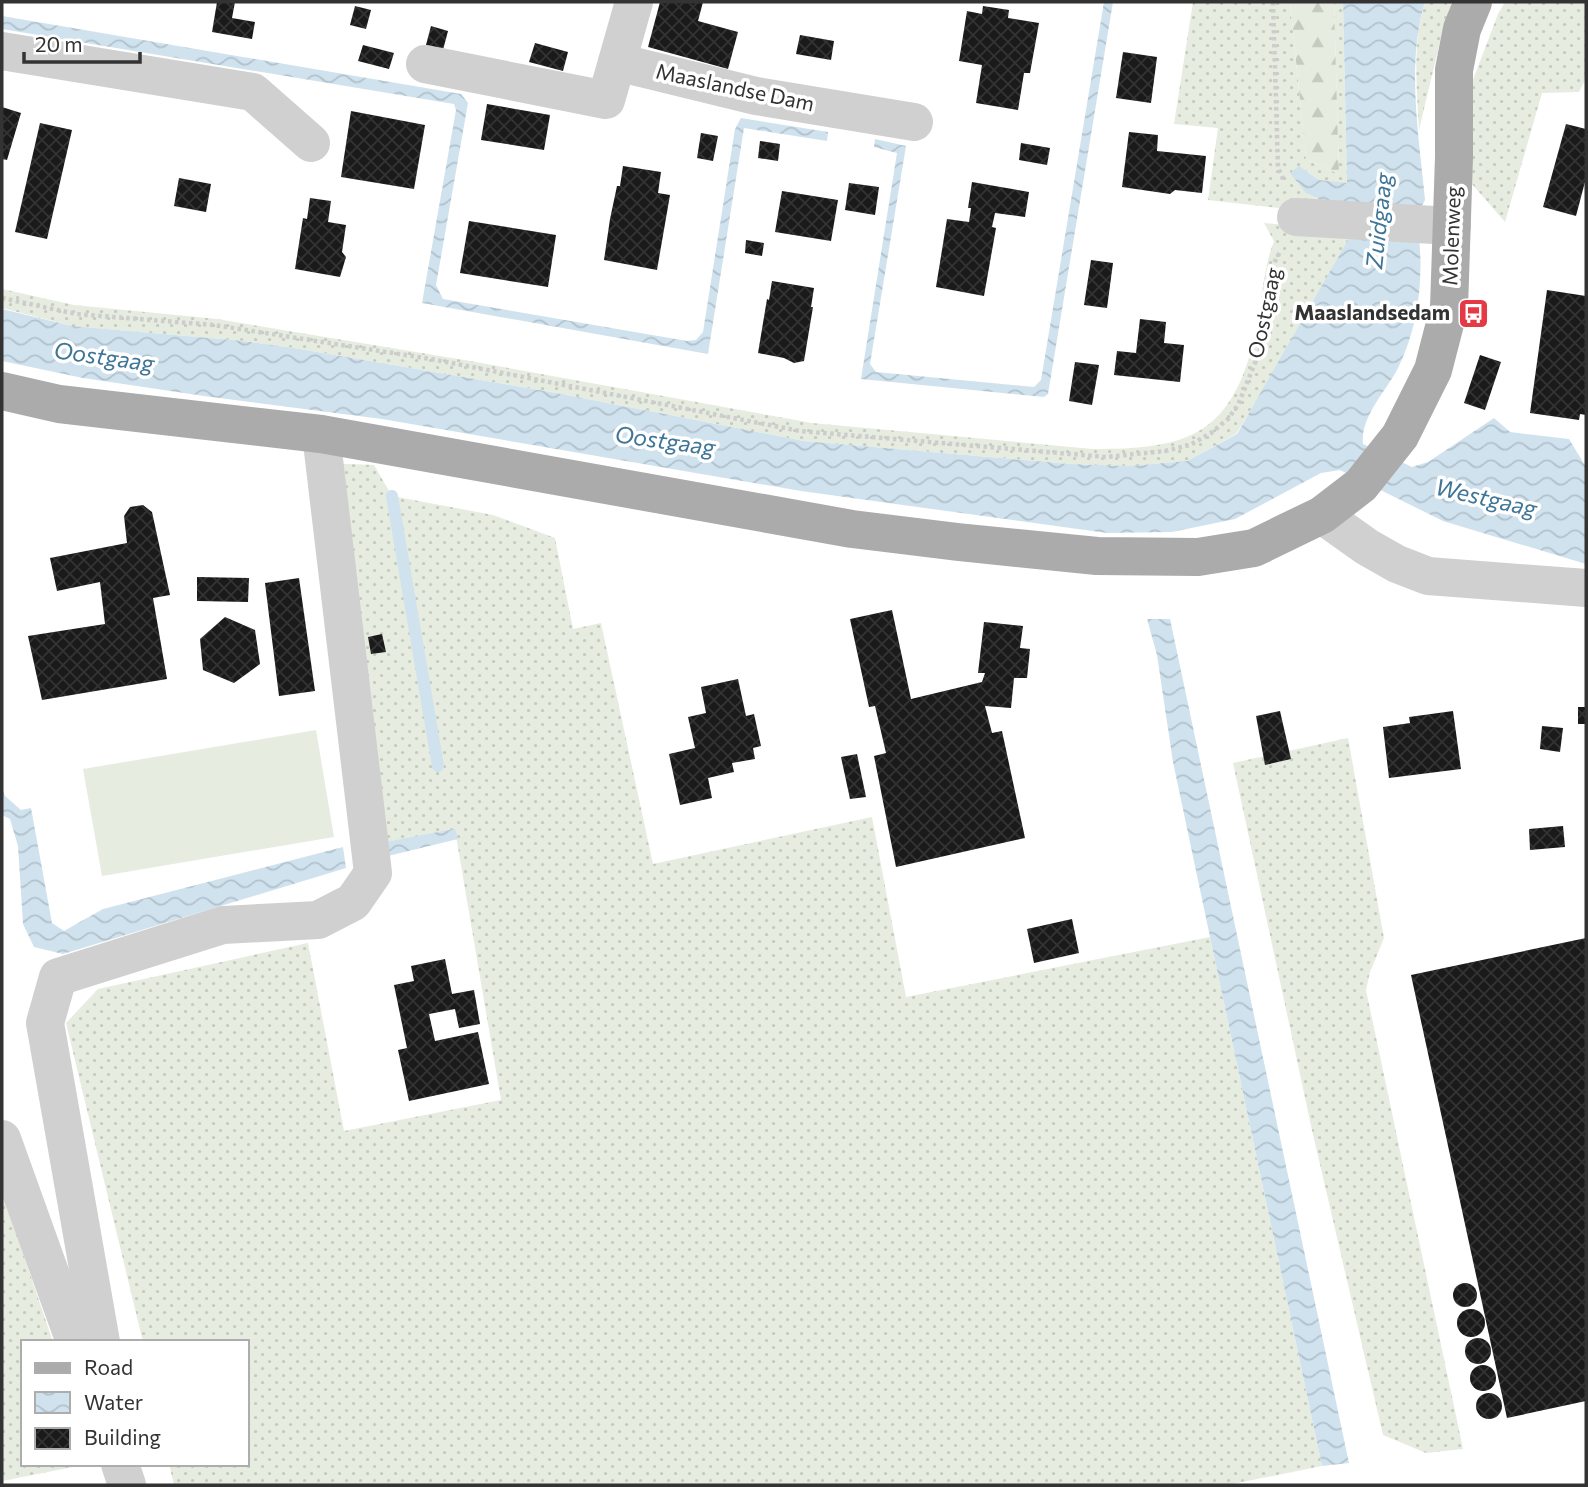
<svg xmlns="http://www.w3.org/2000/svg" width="1588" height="1487" font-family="Commissioner,sans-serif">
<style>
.grass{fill:url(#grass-dots)}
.forest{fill:url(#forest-firs)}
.pitch{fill:#e6ecdf}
.water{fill:url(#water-waves)}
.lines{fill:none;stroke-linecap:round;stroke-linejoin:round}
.stream{stroke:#cfe2ee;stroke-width:12}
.building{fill:url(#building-cross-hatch)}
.path{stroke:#cdcdcd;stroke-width:4.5;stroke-dasharray:3.5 3.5;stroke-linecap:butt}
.minor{stroke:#d0d0d0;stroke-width:38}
.major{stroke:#ababab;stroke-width:38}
.labels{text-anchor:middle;stroke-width:7;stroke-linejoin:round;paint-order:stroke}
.street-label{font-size:21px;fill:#333;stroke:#fff}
.poi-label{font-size:21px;font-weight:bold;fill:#333;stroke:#fff;text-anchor:end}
.water-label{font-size:23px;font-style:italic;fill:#3f7597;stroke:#fff}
</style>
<defs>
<pattern id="grass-dots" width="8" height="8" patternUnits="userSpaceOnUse" patternTransform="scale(1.75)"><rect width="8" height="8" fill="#e6ecdf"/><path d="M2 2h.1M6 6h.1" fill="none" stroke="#c6cbc0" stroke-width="1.8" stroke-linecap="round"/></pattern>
<pattern id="forest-firs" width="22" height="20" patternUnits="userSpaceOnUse" patternTransform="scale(1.75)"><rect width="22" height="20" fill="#e6ecdf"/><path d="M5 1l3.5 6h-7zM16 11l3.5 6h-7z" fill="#c6cbc0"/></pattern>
<pattern id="water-waves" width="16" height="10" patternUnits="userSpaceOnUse" patternTransform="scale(1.75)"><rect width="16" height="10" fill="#cfe2ee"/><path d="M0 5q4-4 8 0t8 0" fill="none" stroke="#b2c2cd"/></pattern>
<pattern id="building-cross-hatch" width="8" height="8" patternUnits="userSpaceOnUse" patternTransform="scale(1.75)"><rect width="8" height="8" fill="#1a1a1a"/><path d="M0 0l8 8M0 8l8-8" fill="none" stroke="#333"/></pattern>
</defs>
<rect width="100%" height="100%" fill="#fff"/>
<!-- grass -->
<g class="grass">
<polygon points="1193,2 1290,2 1306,159 1339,174 1334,2 1343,2 1347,184 1319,180 1299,166 1341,208 1288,209 1208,200 1218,128 1174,124"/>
<path d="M1425 2H1456L1444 25 1419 130C1417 87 1412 44 1425 2Z"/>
<polygon points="1505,2 1586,2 1586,78 1579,92 1542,93 1505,222 1465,176 1471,85 1498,14"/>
<path d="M1264 223 1361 233 1236 434 1187 461 1129 466 1070 464 804 441 551 392 294 348 244 341 72 326 2 308V289L74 305 217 319 470 361 812 423 1093 449C1180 449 1228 439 1252 347 1262 311 1261 275 1274 241Z"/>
<polygon points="324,463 374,465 392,496 493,515 555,538 573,629 601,623 653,864 872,817 906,997 1210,937 1322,1466 1227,1485 174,1485 169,1464 247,1464 247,1342 143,1342 66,1023 98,989 308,943 344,1131 501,1100 455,830 379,843"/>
<polygon points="1348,738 1384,938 1370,972 1366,990 1463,1449 1426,1453 1383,1435 1312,1130 1233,763"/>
<polygon points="2,1191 53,1342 23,1342 23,1464 88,1464 2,1481"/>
</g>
<!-- forest -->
<polygon class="forest" points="1290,2 1334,2 1339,174 1306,159"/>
<!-- pitch -->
<polygon class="pitch" points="316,730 334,837 102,876 83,769"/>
<!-- water -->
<g class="water">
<polygon points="1104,2 1113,2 1048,394 1044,397 861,379 897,153 874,147 875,139 906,146 870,364 876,372 1034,387 1041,380"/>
<path d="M1343 2H1425C1406 64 1419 136 1425 200L1416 217C1425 265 1421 321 1399 366 1387 391 1360 416 1363 444L1412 467 1428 462 1494 418 1510 432 1569 439 1586 467V564L1443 521 1340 470 1321 473 1235 519 1172 532 1107 533 801 491 382 419 204 396 83 378 2 361V309L72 326 244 341 294 348 551 392 804 441 1070 464 1129 466 1187 461 1237 434 1348 240 1361 233 1341 208 1306 193 1290 173 1299 166 1319 180 1347 183Z"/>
<polygon points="2,16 461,94 468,103 436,285 443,299 687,341 696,340 703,332 735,129 741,118 828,132 827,141 744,128 708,354 422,303 456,110 454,104 2,29"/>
<polygon points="1147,619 1170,619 1349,1463 1322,1466 1173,762 1157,655"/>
<polygon points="2,789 5,796 21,810 31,808 52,923 64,931 103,909 343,847 346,868 63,954 34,947 23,924 18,846 10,819 2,815"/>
<polygon points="455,829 458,839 388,856 379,843"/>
</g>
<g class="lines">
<!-- stream -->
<polyline class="stream" points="392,496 438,766"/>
</g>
<!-- building -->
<g class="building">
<polygon points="217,2 235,2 232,18 255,22 252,39 212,32"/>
<polygon points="660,2 703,2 698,21 738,32 728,69 648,47"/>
<polygon points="355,6 371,10 366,29 350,25"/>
<polygon points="983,6 1009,10 1008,18 1039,23 1030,73 1024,73 1018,110 976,103 982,65 959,61 967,11 982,14"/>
<polygon points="431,26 448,31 443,50 426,45"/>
<polygon points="800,35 834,41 831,60 796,54"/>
<polygon points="535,43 568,52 563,71 529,62"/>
<polygon points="363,45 394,53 389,69 358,61"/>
<polygon points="1123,52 1157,57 1151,103 1116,98"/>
<polygon points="487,104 550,115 544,150 481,140"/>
<polygon points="2,107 21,113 7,160 2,159"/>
<polygon points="351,111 425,125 414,189 341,177"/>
<polygon points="40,123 72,130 47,239 15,232"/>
<polygon points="1566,124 1586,129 1586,178 1576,216 1543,207"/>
<polygon points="1129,132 1158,135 1157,151 1206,156 1202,193 1175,190 1170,194 1122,187"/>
<polygon points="701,133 718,136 713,161 697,158"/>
<polygon points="760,141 780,144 778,161 758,158"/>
<polygon points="1021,143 1050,148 1047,165 1019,160"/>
<polygon points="623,166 661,172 658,193 670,195 657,270 604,260 610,219 617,186 620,186"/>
<polygon points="179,178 211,184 206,212 174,206"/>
<polygon points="972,182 1029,192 1025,217 995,213 992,227 996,228 984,296 936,287 947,219 969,222 971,208 968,208"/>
<polygon points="849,183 879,187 875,215 845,210"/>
<polygon points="782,191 838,200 831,241 775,232"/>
<polygon points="310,198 331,201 328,222 346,225 342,252 346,257 340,277 295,269 303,218 307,219"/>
<polygon points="469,221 556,235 548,287 460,273"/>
<polygon points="746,240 764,243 762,256 745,253"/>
<polygon points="1091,260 1113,263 1107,308 1084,305"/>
<polygon points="772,281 814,288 811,307 813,307 804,361 794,363 784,358 758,353 767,299 769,300"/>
<polygon points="1547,290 1586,296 1586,415 1580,414 1579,420 1530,413"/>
<polygon points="1140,319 1166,322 1164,343 1184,345 1180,382 1114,375 1117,351 1136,353"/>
<polygon points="1480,355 1501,362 1485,410 1464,403"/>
<polygon points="1075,362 1099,365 1092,405 1069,401"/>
<polygon points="143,505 152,512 170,595 153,598 167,679 42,700 28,636 105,624 100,582 57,591 50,558 127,543 124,516 130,507"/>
<polygon points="197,577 249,578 248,602 197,601"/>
<polygon points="299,578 315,691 279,696 265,583"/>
<polygon points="892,610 911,699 982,682 985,673 978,673 984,622 1023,626 1020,648 1030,649 1027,678 1014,678 1011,708 985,706 992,733 1002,731 1025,838 896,867 874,756 886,753 875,706 869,707 850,619"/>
<polygon points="225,617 255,630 260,664 234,683 203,670 200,639"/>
<polygon points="382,634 386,652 371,654 368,637"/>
<polygon points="738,679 746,716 754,714 761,746 753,748 755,759 732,763 734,772 708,778 712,798 680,805 669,754 695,748 688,717 706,713 701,687"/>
<rect x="1578" y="707" width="8" height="17"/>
<polygon points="1280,711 1291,759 1265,765 1256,716"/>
<polygon points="1453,711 1461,769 1389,778 1383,727 1410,723 1409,717"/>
<polygon points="1542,726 1563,728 1560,752 1540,749"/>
<polygon points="857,754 866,797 850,799 841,757"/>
<polygon points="1563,826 1565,847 1530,850 1529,829"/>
<polygon points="1072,919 1079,953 1034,963 1027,929"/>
<polygon points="1586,938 1586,1401 1507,1418 1411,975"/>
<polygon points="445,959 452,994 474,990 480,1024 459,1028 455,1009 429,1014 435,1041 478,1032 489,1084 409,1101 398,1050 407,1048 394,985 414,981 411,966"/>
<circle cx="1465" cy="1295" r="12"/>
<circle cx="1471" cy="1323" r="14"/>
<circle cx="1478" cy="1351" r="13"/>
<circle cx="1483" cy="1378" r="13"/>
<circle cx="1489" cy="1406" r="13"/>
</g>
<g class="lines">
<!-- path -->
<g class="path">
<polyline points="1273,2 1278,168 1284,181"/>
<polyline points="2,298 76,314 214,325 431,359 800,431 1106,457 1165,451 1190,445 1211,433 1228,419 1238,405 1261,348 1271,269 1281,250"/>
</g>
<!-- minor -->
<g class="minor">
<polyline points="634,2 617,62 756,96 914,122"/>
<polyline points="2,51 253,92 311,143"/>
<polyline points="425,64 606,100 617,62"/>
<polyline points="1296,217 1452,226"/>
<polyline points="1322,515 1367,547 1397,564 1428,576 1586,588"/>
<polyline points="2,1139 75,1342"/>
<polyline points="101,1342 45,1023 58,977 223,925 318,920 353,902 373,873 321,434"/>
<polyline points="120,1464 127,1485"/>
</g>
<!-- major -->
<polyline class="major" points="2,391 59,404 321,434 852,529 958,542 1097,556 1198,557 1254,548 1322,515 1361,485 1400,436 1433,370 1449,308 1454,157 1454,70 1462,29 1473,2"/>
</g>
<!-- icons -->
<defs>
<symbol id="bus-square" viewBox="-11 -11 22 22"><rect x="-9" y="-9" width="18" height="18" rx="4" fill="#e63946" stroke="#fff"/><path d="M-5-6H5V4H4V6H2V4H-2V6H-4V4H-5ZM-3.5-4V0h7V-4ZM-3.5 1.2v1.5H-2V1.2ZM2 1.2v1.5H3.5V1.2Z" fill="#fff"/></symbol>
</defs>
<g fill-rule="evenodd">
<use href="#bus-square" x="1456" y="296" width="35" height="35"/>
</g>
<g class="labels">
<!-- street labels -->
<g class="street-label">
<text transform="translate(735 88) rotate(12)" y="7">Maaslandse Dam</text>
<text transform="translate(1452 236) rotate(-88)" y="7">Molenweg</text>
<text transform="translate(1265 313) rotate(-78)" y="7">Oostgaag</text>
</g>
<!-- poi labels -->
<g class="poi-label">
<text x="1450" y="320">Maaslandsedam</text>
</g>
<!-- water labels -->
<g class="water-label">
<text transform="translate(1379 221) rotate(-84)" y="8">Zuidgaag</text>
<text transform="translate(104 357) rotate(8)" y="8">Oostgaag</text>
<text transform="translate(665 441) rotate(8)" y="8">Oostgaag</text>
<text transform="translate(1486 498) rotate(13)" y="8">Westgaag</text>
</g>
</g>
<!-- border -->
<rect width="1588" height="1487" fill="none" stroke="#333333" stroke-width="7"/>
<!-- legend -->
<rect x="21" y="1340" width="228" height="126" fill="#ffffff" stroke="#adadad" stroke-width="2"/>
<rect x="35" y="1363" width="35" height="10" fill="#ababab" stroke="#adadad" stroke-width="2"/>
<text x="84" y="1375" font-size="21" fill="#333333">Road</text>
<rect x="35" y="1392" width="35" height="21" fill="url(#water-waves)" stroke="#adadad" stroke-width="2"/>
<text x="84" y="1410" font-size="21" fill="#333333">Water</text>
<rect x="35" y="1428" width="35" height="21" fill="url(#building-cross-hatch)" stroke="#adadad" stroke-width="2"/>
<text x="84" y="1445" font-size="21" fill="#333333">Building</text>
<!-- scale -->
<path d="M24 52v10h116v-10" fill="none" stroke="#333333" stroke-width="3.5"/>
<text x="35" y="52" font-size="21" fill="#333333" stroke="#ffffff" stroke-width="5" paint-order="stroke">20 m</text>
</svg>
